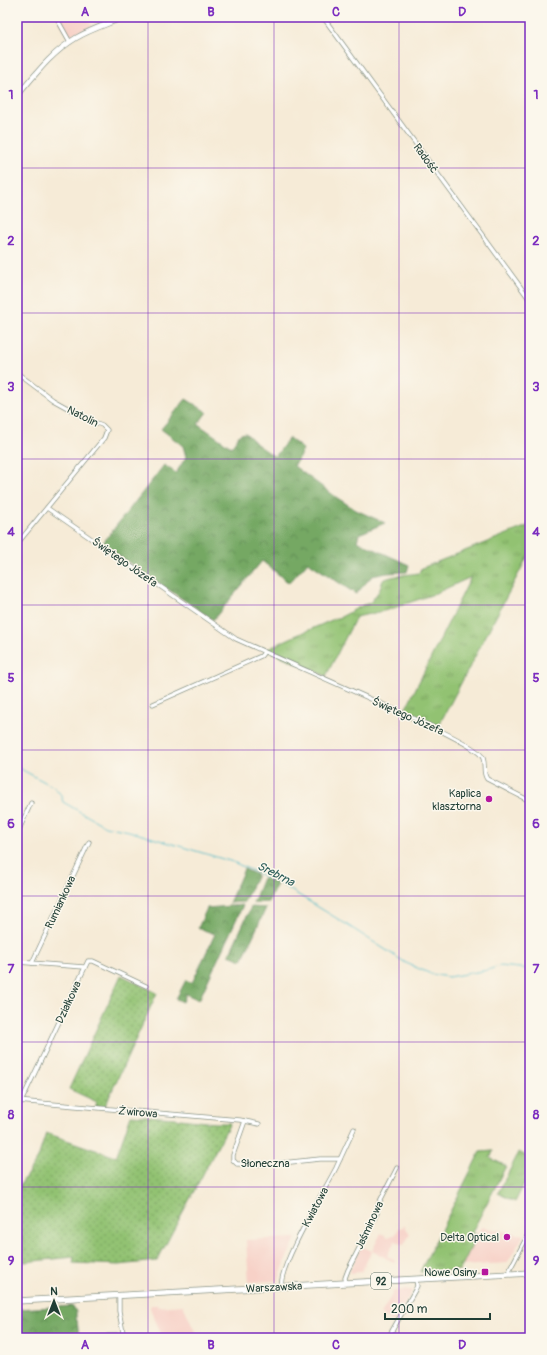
<svg xmlns="http://www.w3.org/2000/svg" width="547" height="1355" font-family="Pangolin,sans-serif">
<style>
.built{fill:#f7d1c7}
.grass{fill:url(#grass-tufts);stroke:#588053}
.forest{fill:url(#forest-crowns);stroke:#4a724c}
.garden{fill:url(#garden-dots);stroke:#588053}
.lines{fill:none;stroke-linecap:round;stroke-linejoin:round}
.stream{stroke:#4ebbc9;stroke-width:1}
.minor-casing{stroke:#8a9486;stroke-width:5}
.tertiary-casing{stroke:#8a9486;stroke-width:6}
.primary-casing{stroke:#8a9486;stroke-width:7}
.minor{stroke:#fff;stroke-width:3.5}
.tertiary{stroke:#fff;stroke-width:4.5}
.primary{stroke:#fff;stroke-width:5.5}
.grid{fill:none;stroke:#7b2cbf;stroke-width:1;stroke-opacity:0.55}
.poi-dot{fill:#b5179e;stroke:#fbf7ec;stroke-width:1.5}
.labels{text-anchor:middle;stroke-width:3;stroke-linejoin:round;paint-order:stroke}
.shield{fill:#fbf7ec;stroke:#61756b;stroke-width:1}
.shield-label{font-size:10px;font-weight:bold;fill:#1f3d34}
.street-label{font-size:11px;fill:#1f3d34;stroke:#fbf7ec}
.poi-label{font-size:11px;fill:#1f3d34;stroke:#fbf7ec;text-anchor:end}
.water-label{font-size:12px;font-style:italic;fill:#2b5c59;stroke:#fbf7ec}
.neatline{fill:none;stroke:#7b2cbf;stroke-width:1.5}
.grid-label{font-size:13px;text-anchor:middle;font-weight:bold;fill:#7b2cbf}
</style>
<defs>
<pattern id="grass-tufts" width="24" height="20" patternUnits="userSpaceOnUse"><rect width="24" height="20" fill="#92c272"/><path d="M3 7l-1-3M5 7V3M7 7l1-3M15 17l-1-3M17 17v-4M19 17l1-3" fill="none" stroke="#779f5e"/></pattern>
<pattern id="forest-crowns" width="20" height="18" patternUnits="userSpaceOnUse"><rect width="20" height="18" fill="#75a864"/><path d="M2 6a3 3 0 1 1 6 0M12 15a3 3 0 1 1 6 0" fill="none" stroke="#5f8a53"/></pattern>
<pattern id="garden-dots" width="8" height="8" patternUnits="userSpaceOnUse"><rect width="8" height="8" fill="#92c272"/><path d="M2 2h.1M6 6h.1" fill="none" stroke="#779f5e" stroke-width="1.8" stroke-linecap="round"/></pattern>
</defs>
<rect width="100%" height="100%" fill="#fbf7ec"/>
<filter id="ink" filterUnits="userSpaceOnUse"><feTurbulence type="fractalNoise" baseFrequency=".025" numOctaves="2"/><feDisplacementMap in="SourceGraphic" scale="8" xChannelSelector="R" yChannelSelector="G"/><feConvolveMatrix kernelMatrix="1 2 1 2 8 2 1 2 1" color-interpolation-filters="sRGB"/></filter>
<filter id="wash" filterUnits="userSpaceOnUse"><feTurbulence type="fractalNoise" baseFrequency=".012" numOctaves="4" result="noise"/><feDisplacementMap in="SourceGraphic" scale="16" xChannelSelector="R" yChannelSelector="G"/><feGaussianBlur stdDeviation="0.9" result="paint"/><feColorMatrix in="noise" values="0 0 0 0 0 0 0 0 0 0 0 0 0 0 0 0 0 1.4 0 .05"/><feComposite in="paint" operator="in"/></filter>
<g filter="url(#wash)">
<rect width="100%" height="100%" fill="#f6ebd7"/>
<!-- built -->
<g class="built">
<polygon points="60,17 87,17 92,26 68,36 58,18"/>
<polygon points="404,1225 410,1234 404,1245 396,1241 395,1241 387,1256 395,1260 394,1262 372,1251 361,1272 349,1273 361,1246 372,1251 381,1233 388,1237 396,1234 399,1228 403,1227"/>
<polygon points="481,1227 524,1235 507,1263 462,1266"/>
<polygon points="296,1238 287,1257 278,1281 249,1282 246,1240"/>
<polygon points="410,1290 412,1291 394,1322 381,1314 394,1291"/>
<polygon points="151,1305 158,1305 158,1307 183,1305 196,1334 184,1338 163,1338 150,1308"/>
</g>
<!-- grass -->
<g class="grass">
<path d="M530 525V552L438 727 404 712 471 577 434 594 388 610 356 617 326 676 267 650C289 637 313 629 336 618H339L363 605 370 603 379 591 383 580C393 575 407 575 419 573L422 568Z"/>
<polygon points="493,1151 490,1158 506,1166 472,1232 477,1235 460,1270 420,1272 480,1152"/>
<polygon points="519,1152 530,1158 530,1172 515,1202 498,1193"/>
</g>
<!-- forest -->
<g class="forest">
<polygon points="186,399 207,412 198,424 231,447 240,434 246,433 258,445 275,457 289,438 303,449 299,458 294,466 336,497 356,510 385,523 359,534 357,541 409,565 407,572 387,573 372,576 356,594 308,562 289,583 262,561 213,620 102,544 164,465 176,473 186,457 183,446 161,429"/>
<polygon points="244,869 257,875 244,902 229,903"/>
<polygon points="263,878 277,884 268,902 253,903"/>
<polygon points="243,905 199,1000 186,994 183,1002 176,999 186,980 192,983 215,934 198,928 207,908"/>
<polygon points="251,907 266,908 242,960 229,955"/>
<polygon points="73,1306 76,1312 76,1320 77,1320 79,1337 118,1336 118,1338 17,1338 17,1309"/>
</g>
<!-- garden -->
<g class="garden">
<polygon points="121,975 157,993 105,1106 103,1107 95,1106 97,1103 95,1101 69,1089"/>
<polygon points="131,1115 176,1118 179,1120 180,1119 215,1123 230,1123 157,1261 119,1265 73,1263 74,1257 24,1262 17,1252 17,1190 38,1158 46,1133 116,1157"/>
</g>
<g class="lines">
<!-- stream -->
<polyline class="stream" points="17,767 54,787 61,795 63,802 105,826 129,831 233,862 279,883 341,921 406,963 431,974 448,977 488,970 499,966 530,969"/>
</g>
</g>
<g filter="url(#ink)">
<g class="lines">
<defs>
<g id="minor">
<polyline points="56,17 70,42"/>
<polyline points="323,17 530,300"/>
<polyline points="17,373 53,400 91,421 102,425 107,430 104,438 17,544"/>
<path d="M47 508 236 639 429 725C440 731 479 748 483 758 486 766 482 772 487 779L530 801"/>
<polyline points="153,704 261,656 264,652"/>
<polyline points="17,834 31,803"/>
<polyline points="17,962 84,967"/>
<polyline points="32,963 89,842"/>
<polyline points="17,1101 240,1120 259,1124"/>
<polyline points="21,1102 88,961 93,961 146,986"/>
<polyline points="245,1121 233,1155 233,1160 237,1164 272,1164 320,1159 340,1159"/>
<polyline points="509,1274 510,1269 530,1231"/>
<polyline points="346,1283 345,1278 348,1270 377,1213 378,1205 397,1168"/>
<path d="M282 1287C276 1270 326 1188 336 1168 342 1155 348 1142 354 1129"/>
<polyline points="119,1296 119,1311 124,1338"/>
<polyline points="388,1338 415,1290 417,1286 416,1280"/>
</g>
<path id="tertiary" d="M17 96C35 75 51 53 76 38 91 29 108 24 124 17"/>
<polyline id="primary" points="17,1301 530,1273"/>
</defs>
<!-- minor casing -->
<use href="#minor" class="minor-casing"/>
<!-- tertiary casing -->
<use href="#tertiary" class="tertiary-casing"/>
<!-- primary casing -->
<use href="#primary" class="primary-casing"/>
<!-- minor -->
<use href="#minor" class="minor"/>
<!-- tertiary -->
<use href="#tertiary" class="tertiary"/>
<!-- primary -->
<use href="#primary" class="primary"/>
</g>
</g>
<!-- grid -->
<path class="grid" d="M148 17V1338M274 17V1338M399 17V1338M17 168H530M17 313H530M17 459H530M17 605H530M17 750H530M17 896H530M17 1042H530M17 1187H530"/>
<!-- markers -->
<g class="poi-dot">
<circle cx="489" cy="799" r="4"/>
<circle cx="507" cy="1237" r="4"/>
<rect x="481" y="1268" width="8" height="8" rx="2"/>
</g>
<g class="labels">
<!-- shield labels -->
<rect class="shield" x="371" y="1273" width="20" height="16" rx="3"/>
<g class="shield-label">
<text x="381" y="1285">92</text>
</g>
<!-- street labels -->
<g class="street-label">
<text transform="translate(426 158) rotate(54)" y="4">Radość</text>
<text transform="translate(83 416) rotate(27)" y="4">Natolin</text>
<text transform="translate(125 562) rotate(35)" y="4">Świętego Józefa</text>
<text transform="translate(408 716) rotate(24)" y="4">Świętego Józefa</text>
<text transform="translate(60 902) rotate(-65)" y="4">Rumiankowa</text>
<text transform="translate(68 1002) rotate(-65)" y="4">Działkowa</text>
<text transform="translate(138 1112) rotate(5)" y="4">Żwirowa</text>
<text x="265" y="1167">Słoneczna</text>
<text transform="translate(315 1207) rotate(-62)" y="4">Kwiatowa</text>
<text transform="translate(369 1225) rotate(-65)" y="4">Jaśminowa</text>
<text transform="translate(274 1287) rotate(-3)" y="4">Warszawska</text>
</g>
<!-- poi labels -->
<g class="poi-label">
<text x="481" y="797">Kaplica<tspan x="481" dy="13">klasztorna</tspan></text>
<text x="499" y="1241">Delta Optical</text>
<text x="477" y="1276">Nowe Osiny</text>
</g>
<!-- water labels -->
<g class="water-label">
<text transform="translate(276 874) rotate(27)" y="4">Srebrna</text>
</g>
</g>
<!-- margin -->
<rect width="547" height="1355" fill="none" stroke="#fbf7ec" stroke-width="44"/>
<!-- north arrow -->
<g transform="translate(54 1301)" stroke="#fbf7ec" stroke-width="3" paint-order="stroke">
<path d="M0-3L7 15L0 10L-7 15Z" fill="#1f3d34"/>
<text y="-6" font-size="11" font-weight="bold" text-anchor="middle" fill="#1f3d34">N</text>
</g>
<!-- scale -->
<path d="M385 1313v6h105v-6" fill="none" stroke="#1f3d34" stroke-width="2"/>
<text x="391" y="1313" font-size="12" fill="#1f3d34" stroke="#fbf7ec" stroke-width="3" paint-order="stroke">200 m</text>
<rect x="22" y="22" width="503" height="1311" class="neatline"/>
<g class="grid-label">
<text x="85" y="16">A</text>
<text x="211" y="16">B</text>
<text x="336" y="16">C</text>
<text x="462" y="16">D</text>
<text x="11" y="99">1</text>
<text x="536" y="99">1</text>
<text x="11" y="245">2</text>
<text x="536" y="245">2</text>
<text x="11" y="391">3</text>
<text x="536" y="391">3</text>
<text x="11" y="536">4</text>
<text x="536" y="536">4</text>
<text x="11" y="682">5</text>
<text x="536" y="682">5</text>
<text x="11" y="828">6</text>
<text x="536" y="828">6</text>
<text x="11" y="973">7</text>
<text x="536" y="973">7</text>
<text x="11" y="1119">8</text>
<text x="536" y="1119">8</text>
<text x="11" y="1265">9</text>
<text x="536" y="1265">9</text>
<text x="85" y="1349">A</text>
<text x="211" y="1349">B</text>
<text x="336" y="1349">C</text>
<text x="462" y="1349">D</text>
</g>
</svg>
